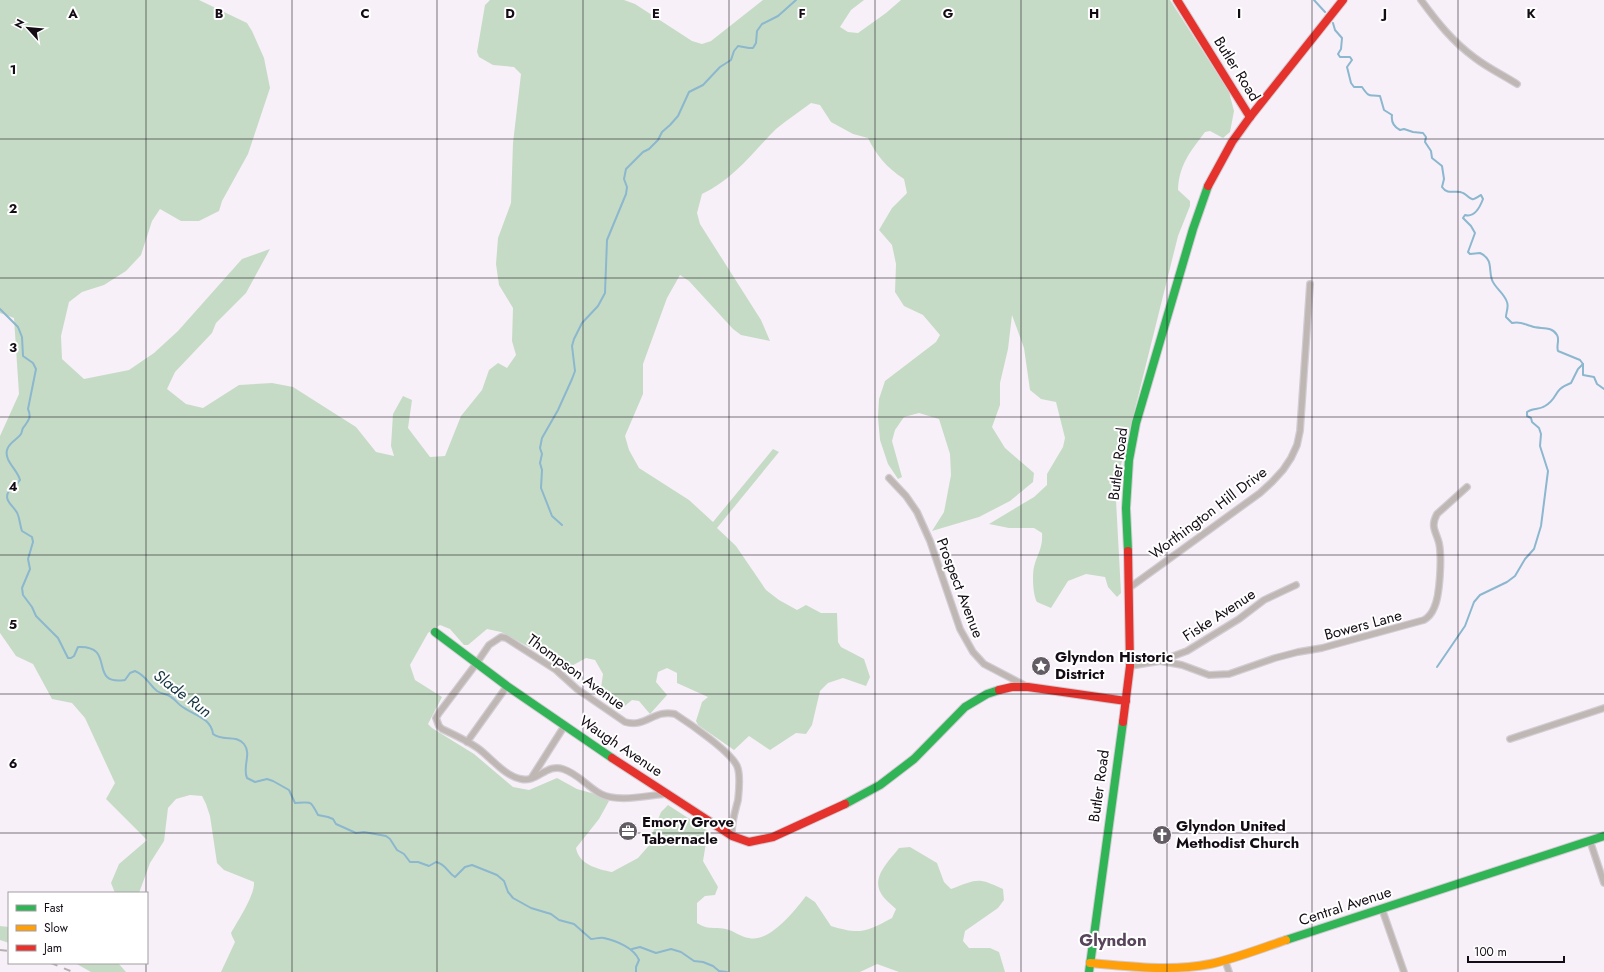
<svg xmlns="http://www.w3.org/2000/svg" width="1604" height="972" font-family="Jost,sans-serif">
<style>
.forest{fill:#c6dbc5}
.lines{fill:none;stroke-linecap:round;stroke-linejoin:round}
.stream{stroke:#8bb7cf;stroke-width:2}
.street-casing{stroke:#d2ccd3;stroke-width:8}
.fast-casing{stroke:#d2ccd3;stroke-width:10}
.slow-casing{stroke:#d2ccd3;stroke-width:10}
.jam-casing{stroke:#d2ccd3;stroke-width:10}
.street{stroke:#bfb7b3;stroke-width:5.5}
.fast{stroke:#30b455;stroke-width:8}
.slow{stroke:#ff9f0a;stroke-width:8}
.jam{stroke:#e5322d;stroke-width:8}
.rail{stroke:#b6afb1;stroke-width:2;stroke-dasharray:7 7;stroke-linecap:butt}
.grid{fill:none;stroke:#140c15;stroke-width:1;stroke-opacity:0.55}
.labels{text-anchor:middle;stroke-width:4;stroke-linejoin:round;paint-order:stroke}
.street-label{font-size:15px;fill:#140c15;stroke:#fff}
.poi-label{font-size:15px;font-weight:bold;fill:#140c15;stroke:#fff;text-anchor:start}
.water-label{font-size:16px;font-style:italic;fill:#163542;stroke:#fff}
.quarter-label{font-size:17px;font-weight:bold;fill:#58455b;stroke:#fff}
.grid-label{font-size:13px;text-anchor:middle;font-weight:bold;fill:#140c15;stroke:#fff;stroke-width:4;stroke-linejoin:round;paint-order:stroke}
</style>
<rect width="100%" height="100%" fill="#f7f0f8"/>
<!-- forest -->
<g class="forest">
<path d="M0 0H199L247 23 252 31 264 58 270 88 248 154 222 201 219 211 199 221H181L160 209 152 221 141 255 126 271 104 285 82 292 69 302 61 336 62 359 84 379 129 370 154 353 178 331 242 259 270 249 246 293 216 323 212 333 175 372 167 389 186 404 203 408 239 385 272 383 293 387 356 427 376 452 394 456 391 446 393 414 403 396 412 400 408 428 430 457 445 456 461 416 482 390 489 370 498 363 507 368 516 355 512 341 513 308 499 285 496 264 498 238 511 203 513 143 521 74 514 67 493 65 479 57 477 52 485 5 490 0H624L635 4 692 41 702 44 711 41 763 0H864L851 10 840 27 848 32 858 33 886 13 901 0H1170L1229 92 1234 111 1230 132 1223 138 1210 131 1205 132C1190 152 1179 165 1178 190L1190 201V206L1178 236 1120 469 1116 500 1121 593 1117 597 1108 587 1105 577 1086 574 1068 581 1051 608 1037 602C1033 596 1032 575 1034 567 1037 554 1043 549 1042 533L1034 528H1009L989 524 1034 497 1047 485V474L1063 447 1065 438 1056 402 1041 399 1030 390 1024 348 1012 315 1008 349 1000 383V405L992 427 1005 448 1034 473 1033 482 1010 501 979 517 932 531 944 512 951 475 950 454 939 419 919 413 904 417 895 430 892 441 902 477 898 479 888 464 880 440 878 417 879 399 885 381 936 342 940 335 923 315 904 306 895 292 896 264 892 245 879 230 892 208 907 193 904 179C887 168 876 155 868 138L853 134 831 122 820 105 811 103C800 111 787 120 776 129 752 153 734 179 702 194L697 213 700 224 761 320 770 341 741 335 733 329 689 281 680 275 667 298 643 364V394L625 436 629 450 639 468 689 500 713 522 773 449 779 452 717 528 736 546 766 590 779 600 797 610 806 605 821 613H837L838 642 841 647 864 659 870 677 866 686 843 678 828 683 820 691 812 725 806 734 796 733 770 750 749 736 734 750 698 725 696 721 702 702 708 697 677 683V673L667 668 658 672 656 682 667 695 650 714 639 701 632 700 621 709 600 695 603 674 595 660 586 658 568 668 501 632 487 629 468 645H464L450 629 440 625 428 633 410 665 415 680 442 697 428 724 432 728 474 754 513 787 529 790 557 778 577 789 595 794 609 801 599 819 576 848C579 865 598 869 612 872L638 858 652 842 653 832 661 812 668 805 708 831 703 861 718 887 715 895 705 896 697 903V923C710 931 713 926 726 929 734 931 741 937 749 938 770 943 795 910 806 896L815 902 831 926C860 935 866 932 892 918L896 909C891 904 885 900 882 895 870 878 889 861 899 848L910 847 937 863 944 882 951 889C978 879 977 877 1003 889L1004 900 998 908 965 931 963 941 969 948H990L999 952 1005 972H899L877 964 860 972H221L235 942 232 936 231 933C238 920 255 895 254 882L224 870 217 863 210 816 206 804 202 796 190 795 176 799 168 808 164 841 150 863 139 893H115L111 883 119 864 147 840 106 799 115 783 85 718 72 703 52 699 33 664 16 656 0 633V436L19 394 14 318 0 313Z"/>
<polygon points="0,926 9,927 9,943 0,940"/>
<polygon points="75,963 118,963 126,972 91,972"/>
</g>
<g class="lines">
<!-- stream -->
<g class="stream">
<polyline points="1314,0 1325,12"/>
<path d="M1333 23 1335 30 1342 38 1341 49 1338 54 1340 57H1350L1352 60 1347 67 1351 83 1354 87H1362C1370 99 1369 94 1380 96L1384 110 1392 115C1391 122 1394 127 1400 130L1404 129 1413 132 1423 133 1426 137 1425 142 1431 151 1432 158 1442 166 1444 179 1442 187C1448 196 1456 189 1463 193 1466 194 1468 198 1472 199 1475 200 1477 197 1481 195L1483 199C1480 207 1475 218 1465 215L1463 218 1471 226 1475 233 1468 252 1470 254 1480 253C1494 260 1488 269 1492 280 1495 288 1504 293 1507 302 1509 307 1506 312 1506 317L1512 323C1520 321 1524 324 1531 326 1540 330 1551 325 1557 335 1560 340 1556 345 1558 351L1580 360 1583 364V375L1594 377 1597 384 1604 389"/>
<path d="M0 309 18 327 22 337 23 356 33 363 36 369 28 409C32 418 28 421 23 428 22 430 22 432 21 434 17 440 9 442 7 450 4 461 18 470 20 480 17 485 13 487 9 491 2 501 16 507 18 515 20 520 20 526 22 531L32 537 33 542 28 559 30 569 22 588 23 595 32 607 36 616 58 638 68 658H71L74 656 78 647C117 645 87 686 125 680L130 673 135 671C147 676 148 684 157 691 162 694 167 694 171 697 175 699 177 703 180 705 192 715 211 717 213 734 223 742 236 734 244 744 252 754 242 767 247 778L255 782 267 779 273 781 289 790 295 803C311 803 309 798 318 815L328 817 333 819 336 824 356 833 364 832 386 836 390 839 397 850 404 854 410 862H418L429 866 436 862C446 864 447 872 455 877L465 867 472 865 497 875 504 881 508 892 513 898 531 908 551 914 559 920 574 924 591 939C595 939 600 937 604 938 617 941 634 948 639 960L636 967V972"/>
<polyline points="562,525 552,516 541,488 542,470 540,463 542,454 540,448 542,438 558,410 572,379 575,371 572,346 574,339 582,323 598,306 605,293 607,240 626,194 627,187 624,179 626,169 643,152 649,149 658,140 662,132 670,125 678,116 689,92 703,85 720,67 731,60 734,51 738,46 749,48 753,48 756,43 757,31 762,24 778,16 796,0"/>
<path d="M1437 667 1465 626 1474 602 1480 595 1507 582 1515 576 1525 559 1534 549 1541 526 1548 471 1540 446 1541 434 1539 428 1532 422 1531 418 1527 416V412C1532 408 1539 410 1545 406 1559 398 1552 390 1571 383L1578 369 1583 364"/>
<polyline points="632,949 640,947 656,953 671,949 681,952 694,961 703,962 713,966 719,971 727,972"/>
</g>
<defs>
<g id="street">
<path d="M1421 0C1437 22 1453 42 1475 58 1488 68 1503 75 1517 84"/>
<polyline points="889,478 906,496 917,512 930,541 960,629 973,652 984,664 1026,686"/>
<polyline points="1129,588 1260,493 1272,482 1283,470 1291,458 1297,445 1300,431 1310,284"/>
<path d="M1160 661 1182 665 1209 675 1229 674 1275 658 1298 652 1322 648 1424 620C1429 617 1432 613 1434 608 1440 596 1442 557 1439 543 1436 531 1430 527 1437 514L1467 487"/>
<polyline points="1130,666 1160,661 1187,651 1239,619 1264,600 1296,585"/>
<polyline points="1510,739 1604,708"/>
<polyline points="467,742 507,686"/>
<polyline points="532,777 565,725"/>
<path d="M667 794C648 795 619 803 601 794 588 787 577 773 563 769 547 763 537 783 521 779 505 776 492 759 479 749 468 741 455 735 442 729L439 726 436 718 439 713 476 664 489 645 501 637 506 638 556 670 577 689 625 722C646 728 654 709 675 714 689 723 731 752 737 766 741 775 739 790 738 800 735 812 731 823 732 836"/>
<polyline points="1590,841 1604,883"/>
<polyline points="1382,909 1404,972"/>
<polyline points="1225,960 1229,972"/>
</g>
<g id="fast">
<polyline points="1128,551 1126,508 1129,460 1136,423 1193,229 1208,186"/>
<polyline points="435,632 507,686 612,758"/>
<polyline points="845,804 880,785 914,759 965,707 987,694 999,690"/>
<polyline points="1286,940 1604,836"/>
<polyline points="1089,972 1123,722"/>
</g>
<path id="slow" d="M1090 963C1129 966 1170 972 1210 964 1234 959 1262 948 1286 940"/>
<g id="jam">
<polyline points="1177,0 1250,117"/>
<polyline points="1208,186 1232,142 1250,117 1343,0"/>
<polyline points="999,690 1012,687 1028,687 1126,701"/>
<polyline points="1123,722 1130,666 1128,551"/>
<polyline points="612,758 732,836 749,842 773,837 845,804"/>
</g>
</defs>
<!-- street casing -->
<use href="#street" class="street-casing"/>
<!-- fast casing -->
<use href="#fast" class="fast-casing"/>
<!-- slow casing -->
<use href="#slow" class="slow-casing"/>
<!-- jam casing -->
<use href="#jam" class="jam-casing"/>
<!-- street -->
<use href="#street" class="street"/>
<!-- fast -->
<use href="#fast" class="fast"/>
<!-- slow -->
<use href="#slow" class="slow"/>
<!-- jam -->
<use href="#jam" class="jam"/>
<!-- rail -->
<g class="rail">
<polyline points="0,950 9,951"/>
<polyline points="51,963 73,972"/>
</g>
</g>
<!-- grid -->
<path class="grid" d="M146 0V893M292 0V972M437 0V972M583 0V972M729 0V972M875 0V972M1021 0V972M1167 0V972M1312 0V972M1458 0V972M0 139H1604M0 278H1604M0 417H1604M0 555H1604M0 694H1604M0 833H1604M146 963V972"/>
<!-- icons -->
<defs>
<symbol id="sight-disc" viewBox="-11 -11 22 22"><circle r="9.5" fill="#635c64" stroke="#fff"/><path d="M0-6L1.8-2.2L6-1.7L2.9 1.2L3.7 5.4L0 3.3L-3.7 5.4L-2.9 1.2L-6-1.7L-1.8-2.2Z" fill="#fff"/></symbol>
<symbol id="office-disc" viewBox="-11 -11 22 22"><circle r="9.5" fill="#635c64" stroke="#fff"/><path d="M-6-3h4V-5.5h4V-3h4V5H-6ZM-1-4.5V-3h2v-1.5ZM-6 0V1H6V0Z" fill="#fff"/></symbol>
<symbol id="church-disc" viewBox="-11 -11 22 22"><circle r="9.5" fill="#635c64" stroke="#fff"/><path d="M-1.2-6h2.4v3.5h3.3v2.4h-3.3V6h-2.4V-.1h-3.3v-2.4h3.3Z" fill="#fff"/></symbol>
</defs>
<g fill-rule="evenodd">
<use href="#sight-disc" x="1030" y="655" width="22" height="22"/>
<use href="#office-disc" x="617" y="820" width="22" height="22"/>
<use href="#church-disc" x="1151" y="824" width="22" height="22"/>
</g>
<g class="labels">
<!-- street labels -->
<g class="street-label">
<text transform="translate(1237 69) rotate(58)" y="5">Butler Road</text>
<text transform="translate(1118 464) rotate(-83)" y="5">Butler Road</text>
<text transform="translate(1208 513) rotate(-37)" y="5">Worthington Hill Drive</text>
<text transform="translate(960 588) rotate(69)" y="5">Prospect Avenue</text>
<text transform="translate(1219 615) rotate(-33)" y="5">Fiske Avenue</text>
<text transform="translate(1363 625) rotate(-15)" y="5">Bowers Lane</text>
<text transform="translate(576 672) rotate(36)" y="5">Thompson Avenue</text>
<text transform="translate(621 746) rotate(34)" y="5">Waugh Avenue</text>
<text transform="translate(1099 786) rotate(-82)" y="5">Butler Road</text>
<text transform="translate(1345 906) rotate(-18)" y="5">Central Avenue</text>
</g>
<!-- poi labels -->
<g class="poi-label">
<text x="1055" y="662">Glyndon Historic<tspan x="1055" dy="17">District</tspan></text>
<text x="642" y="827">Emory Grove<tspan x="642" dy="17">Tabernacle</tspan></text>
<text x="1176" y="831">Glyndon United<tspan x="1176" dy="17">Methodist Church</tspan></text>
</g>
<!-- water labels -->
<g class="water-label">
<text transform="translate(183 693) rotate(37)" y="6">Slade Run</text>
</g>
<!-- quarter labels -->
<g class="quarter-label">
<text x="1113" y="946">Glyndon</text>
</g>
</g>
<g class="grid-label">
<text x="73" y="18">A</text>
<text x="219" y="18">B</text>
<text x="365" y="18">C</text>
<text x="510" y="18">D</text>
<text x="656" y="18">E</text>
<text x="802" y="18">F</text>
<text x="948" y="18">G</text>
<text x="1094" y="18">H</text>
<text x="1239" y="18">I</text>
<text x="1385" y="18">J</text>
<text x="1531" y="18">K</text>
<text x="13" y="74">1</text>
<text x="13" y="213">2</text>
<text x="13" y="352">3</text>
<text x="13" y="491">4</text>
<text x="13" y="629">5</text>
<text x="13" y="768">6</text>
</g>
<!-- legend -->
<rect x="8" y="892" width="140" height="72" fill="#ffffff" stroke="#a19ea1"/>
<rect x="16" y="905" width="20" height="6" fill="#30b455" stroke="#a19ea1"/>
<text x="44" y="912" font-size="12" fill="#140c15">Fast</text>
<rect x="16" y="925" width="20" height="6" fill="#ff9f0a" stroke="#a19ea1"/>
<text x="44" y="932" font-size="12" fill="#140c15">Slow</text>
<rect x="16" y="945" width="20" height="6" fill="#e5322d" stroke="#a19ea1"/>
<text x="44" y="952" font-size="12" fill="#140c15">Jam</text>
<!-- north arrow -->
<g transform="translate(28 28) rotate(297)" stroke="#ffffff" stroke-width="3" paint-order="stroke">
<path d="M0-3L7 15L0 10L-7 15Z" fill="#140c15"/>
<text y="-6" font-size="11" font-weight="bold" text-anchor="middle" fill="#140c15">N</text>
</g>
<!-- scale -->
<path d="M1468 956v6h96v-6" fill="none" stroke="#140c15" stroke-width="2"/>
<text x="1474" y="956" font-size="12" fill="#140c15" stroke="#ffffff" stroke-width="3" paint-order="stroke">100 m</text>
</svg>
